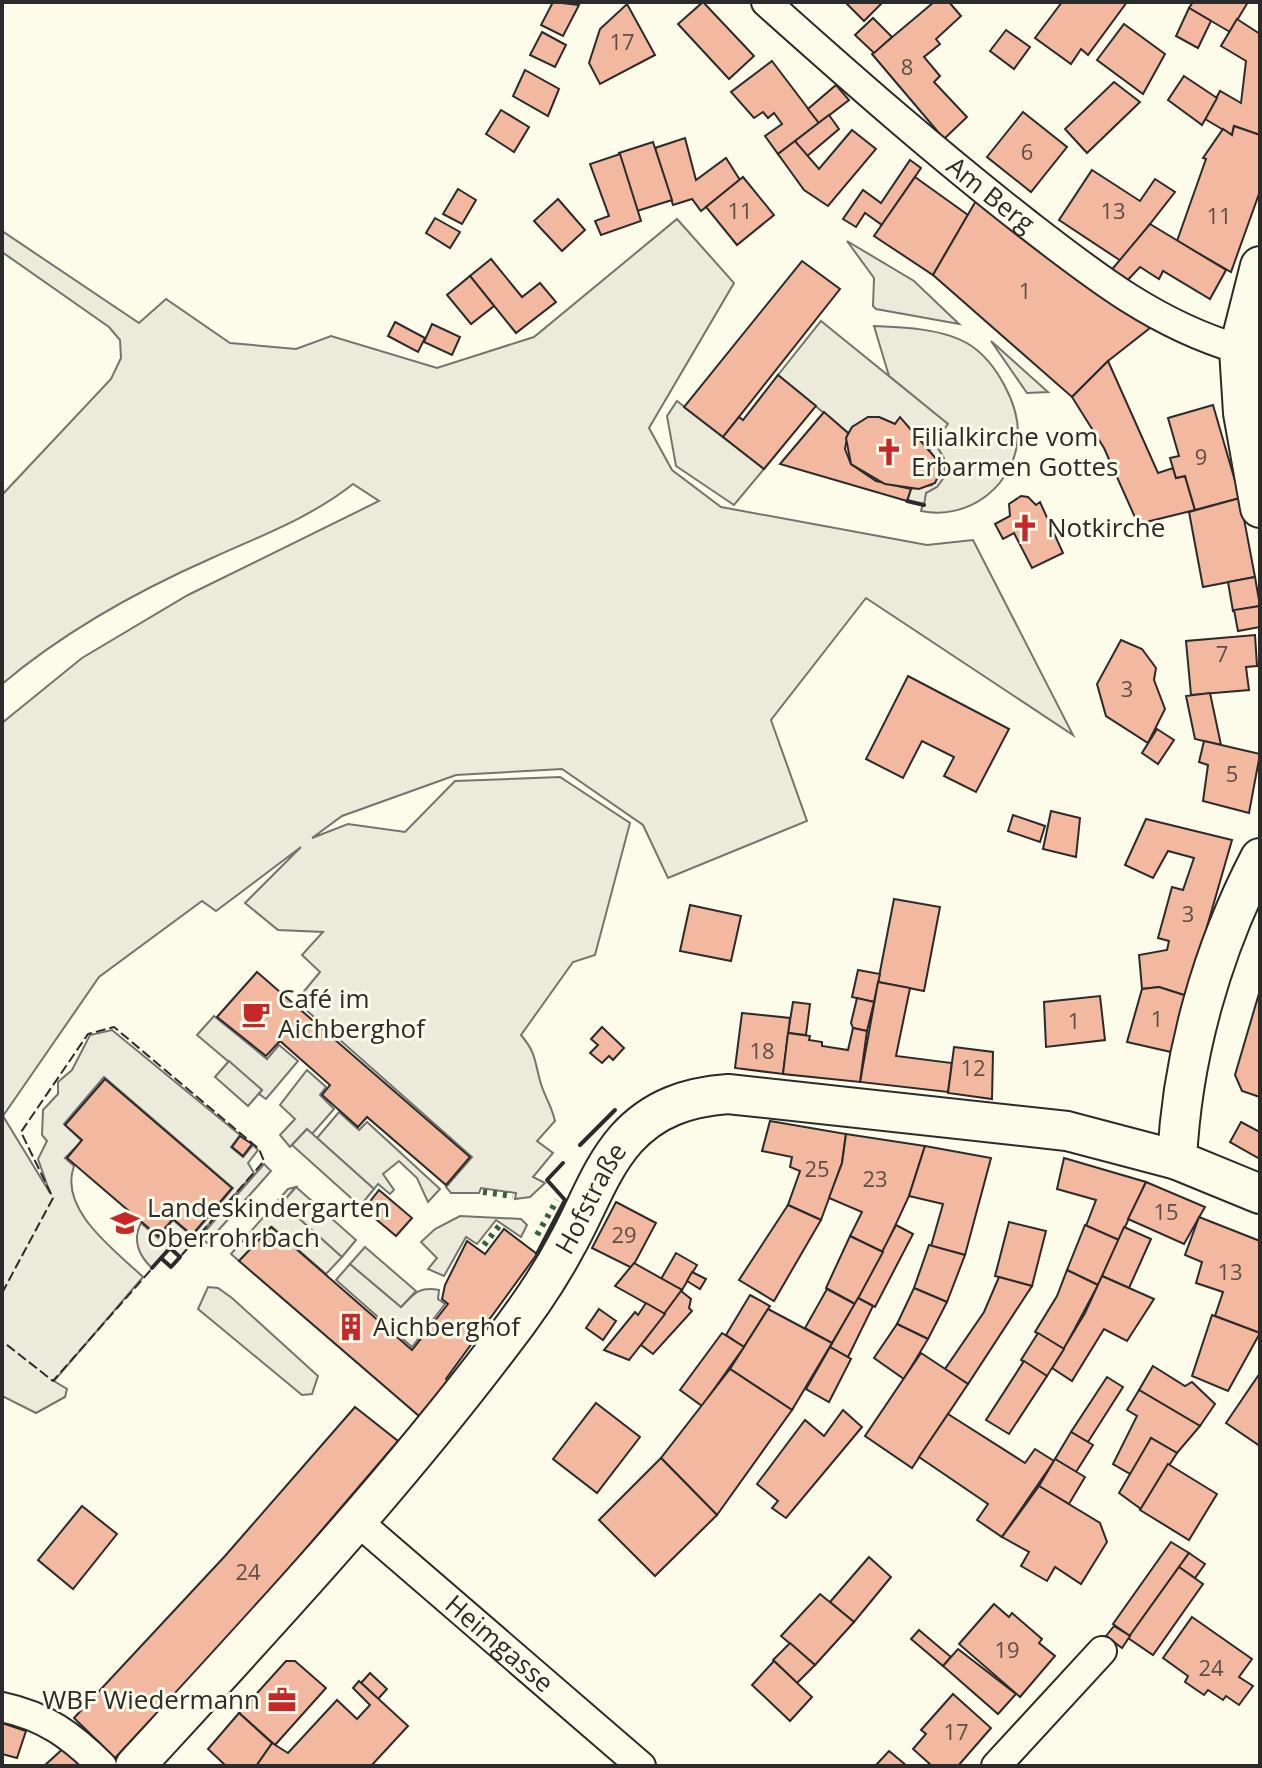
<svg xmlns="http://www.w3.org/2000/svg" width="1262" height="1768" font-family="'Open Sans',sans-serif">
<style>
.green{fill:#ecebdb;stroke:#74746e;stroke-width:2}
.parking{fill:#eceadb;stroke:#74746e;stroke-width:2}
.building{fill:#f2b8a0;stroke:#2b2b2b;stroke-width:2}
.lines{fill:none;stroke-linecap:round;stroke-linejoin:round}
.minor-casing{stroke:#2b2b2b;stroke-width:32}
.secondary-casing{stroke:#2b2b2b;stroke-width:42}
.minor{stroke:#fdfbea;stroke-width:28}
.secondary{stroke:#fdfbea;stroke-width:38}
.hedge{stroke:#34623c;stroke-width:6;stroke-dasharray:4 6;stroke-linecap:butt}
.fence{stroke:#2b2b2b;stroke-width:2;stroke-dasharray:10 4;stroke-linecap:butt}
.wall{stroke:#2b2b2b;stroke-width:4}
.labels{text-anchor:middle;stroke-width:6;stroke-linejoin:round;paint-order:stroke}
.number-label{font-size:22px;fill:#5d4e48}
.street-label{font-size:26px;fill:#2b2b2b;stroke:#fdfbea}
.poi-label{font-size:26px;fill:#2b2b2b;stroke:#fdfbea;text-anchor:start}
</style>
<rect width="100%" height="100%" fill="#fdfbea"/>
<!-- green -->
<g class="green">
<path d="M677 219 734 283 649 428 672 470 721 507 927 545 973 540 1073 735 866 598 771 720 807 821 668 878 643 825 562 769 456 775 342 816 312 838 348 824 405 832 455 781 560 777 630 823 595 955 573 962 521 1035C537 1054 534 1061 541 1084 545 1097 552 1107 555 1121L537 1141 553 1153 533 1177 545 1183 530 1197 515 1199 516 1193 481 1188 479 1193H451L446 1187 472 1157 296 1001 320 972 302 955 323 932 278 930 245 903 301 847 216 911 202 901 99 977 3 1116 50 1193 38 1159 47 1141 42 1135 43 1110 58 1094V1082L72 1070 90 1035 112 1030 240 1135 231 1147 243 1157 253 1145 258 1150 248 1163 254 1173 180 1257 170 1248 152 1268C139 1256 132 1240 141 1223L158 1238 173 1220 192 1236 233 1188 104 1077 64 1124 82 1141 65 1158 74 1166C58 1210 116 1251 143 1277L54 1381 67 1389 65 1397 36 1413 2 1396V723L82 658 188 595 379 501 353 484C310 518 260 536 212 558 137 591 65 631 2 684V495L111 379 121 358 120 340 109 327 2 252V231L139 323 166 299 230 343 296 349 331 336 437 368 534 337Z"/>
<polygon points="847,241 914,281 959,324 876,309 873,306 874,278"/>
<path d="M874 326C904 327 945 329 970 345 996 362 1019 404 1018 435 1016 485 969 521 921 511L926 492C949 481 950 461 933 442L947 424 889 376Z"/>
<polygon points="991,341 1048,392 1027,393"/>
<polygon points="214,1016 267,1059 279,1045 298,1061 266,1099 259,1094 262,1090 197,1035"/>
<polygon points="307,1070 326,1087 320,1095 334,1109 312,1134 307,1129 290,1147 280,1135 295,1119 280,1105"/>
<polygon points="339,1112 359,1130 367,1122 440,1189 428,1202 417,1178 399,1161 383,1174 394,1190 390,1194 378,1184 374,1189 317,1138"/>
<polygon points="296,1187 282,1203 342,1257 326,1274 272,1227 239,1261 231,1254 288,1189"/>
<polygon points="460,1216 521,1219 527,1225 521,1237 496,1220 477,1244 466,1237 444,1276 428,1269 437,1258 421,1242 435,1229"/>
<path d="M350 1264 401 1307C414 1294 419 1286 439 1290L438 1299 445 1304 412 1347 336 1280Z"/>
</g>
<!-- parking -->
<g class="parking">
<polygon points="821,321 948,424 934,442 944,458 945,476 937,487 926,493 924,505 907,501 911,489 932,485 940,468 929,449 900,418 895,424 879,417 868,417 848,433 778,375"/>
<polygon points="677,401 764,469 734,505 676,466 667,416"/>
<polygon points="229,1061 262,1090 248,1106 215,1077"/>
<polygon points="307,1129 374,1189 360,1206 292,1145"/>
<polygon points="264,1164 271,1171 207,1243 200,1237"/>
<polygon points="296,1187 356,1240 342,1257 282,1203"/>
<polygon points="365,1247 416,1291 401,1307 350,1264"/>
<polygon points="208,1287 218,1288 232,1298 318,1376 312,1394 302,1395 198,1309"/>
</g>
<!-- building -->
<g class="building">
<polygon points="553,2 579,5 563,36 541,25"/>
<polygon points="703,2 754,56 729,79 678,24"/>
<polygon points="845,2 883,2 864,21"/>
<polygon points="934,2 949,2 961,16 936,39 940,44 924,57 940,76 934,82 967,117 944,139 872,54"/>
<polygon points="1062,2 1127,2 1088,55 1081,49 1071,64 1035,38"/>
<polygon points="1193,2 1248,2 1230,32 1189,8"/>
<polygon points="627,4 655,55 600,84 589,63 600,29"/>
<polygon points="1189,8 1211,21 1198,48 1176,36"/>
<polygon points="873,18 892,37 874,53 855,35"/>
<polygon points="1237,19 1260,34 1260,135 1234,126 1232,135 1205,119 1220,91 1241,103 1246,61 1221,46"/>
<polygon points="1124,24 1165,54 1143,94 1097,60"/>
<polygon points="1006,30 1030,47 1014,69 990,51"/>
<polygon points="542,32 566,45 555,67 530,55"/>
<polygon points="772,61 819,123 778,154 765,136 782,124 774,113 768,118 763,112 754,118 731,92"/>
<polygon points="525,70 559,89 548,116 513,96"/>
<polygon points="1184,76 1217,98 1202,125 1168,100"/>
<polygon points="1114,82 1140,102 1087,153 1065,129"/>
<polygon points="836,85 849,100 819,123 808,109"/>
<polygon points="501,110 529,127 514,152 486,134"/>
<polygon points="1023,112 1067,147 1031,192 987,157"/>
<polygon points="829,115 839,129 806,157 795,141"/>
<polygon points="1234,126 1260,135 1260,191 1231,272 1177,241 1206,159 1203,158 1223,129 1232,135"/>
<polygon points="852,130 876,149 828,206 804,190 778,154 795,141 819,169"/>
<polygon points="685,138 696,180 726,158 740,180 701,211 692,199 673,205 655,148"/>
<polygon points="653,142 672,200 637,211 619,153"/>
<polygon points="620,154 641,221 601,235 595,221 609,216 590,164"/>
<polygon points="910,160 921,168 882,225 865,213 856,227 843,219 863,190 881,203"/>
<polygon points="1092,170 1140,201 1155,179 1175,192 1121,261 1059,220"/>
<polygon points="743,177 774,215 737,245 706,207"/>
<polygon points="915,177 968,215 933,275 874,236"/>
<polygon points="458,189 476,200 462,224 443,214"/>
<polygon points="558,199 585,230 562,251 534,221"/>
<polygon points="977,199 1150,328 1108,361 1072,397 933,275"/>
<polygon points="435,218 460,232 450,248 426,233"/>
<polygon points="1150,224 1226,270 1210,299 1163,271 1159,279 1140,267 1123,285 1109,273"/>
<polygon points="491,259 522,297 540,283 556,302 516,333 470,276"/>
<polygon points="802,261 840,289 723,437 684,407"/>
<polygon points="470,276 494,306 471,324 447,295"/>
<polygon points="395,322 425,338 418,352 388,336"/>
<polygon points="432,324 460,337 452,355 424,342"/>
<polygon points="1108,361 1158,473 1173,468 1176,478 1185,476 1195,510 1138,524 1104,448 1072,397"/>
<polygon points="778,375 816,406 764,469 723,437 739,417 743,420"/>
<polygon points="1213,405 1240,498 1195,510 1185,476 1176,478 1170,458 1179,456 1168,418"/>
<polygon points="824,412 848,433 845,449 851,464 876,481 911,489 907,501 780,464"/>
<polygon points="868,417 879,417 895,424 900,417 938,461 940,472 935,483 919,489 885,484 851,464 846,438 852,427"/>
<polygon points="1021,496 1028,497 1036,505 1040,502 1063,553 1032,568 1014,533 1003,539 995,524 1010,516 1009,504"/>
<polygon points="1240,498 1255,577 1203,587 1189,512"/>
<polygon points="1255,577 1260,606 1233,611 1228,582"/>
<polygon points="1260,606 1260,627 1238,631 1234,610"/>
<polygon points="1255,635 1257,666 1246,667 1249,690 1191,695 1186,641"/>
<polygon points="1121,640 1142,649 1156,668 1154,680 1165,709 1148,743 1106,716 1097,684"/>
<polygon points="908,676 1009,729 976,792 944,776 954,757 922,741 903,778 866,759"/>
<polygon points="1210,693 1221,745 1195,739 1186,696"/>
<polygon points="1157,729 1174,740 1158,764 1142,753"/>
<polygon points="1204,741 1260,754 1249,813 1203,801 1208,765 1199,762"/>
<polygon points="1051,811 1080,818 1076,857 1043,849"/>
<polygon points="1013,815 1045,826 1040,842 1008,831"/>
<polygon points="1146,819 1232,840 1187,996 1159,987 1142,989 1139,955 1167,950 1169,941 1158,938 1172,887 1183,890 1194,858 1168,851 1153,878 1125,865"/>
<polygon points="894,899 940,907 924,991 878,982"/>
<polygon points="690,905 741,916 731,961 680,951"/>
<polygon points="858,970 880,974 874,1002 852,997"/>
<polygon points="257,972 470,1157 446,1185 367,1117 358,1127 322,1095 330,1085 280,1041 266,1056 217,1017"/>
<polygon points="878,982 910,988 896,1056 952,1063 948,1092 860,1082"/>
<polygon points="1159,987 1187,996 1171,1052 1127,1042 1142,989"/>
<polygon points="1260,990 1260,1097 1242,1091 1235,1075"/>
<polygon points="1100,996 1105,1040 1046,1047 1044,1002"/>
<polygon points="857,998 874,1002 867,1031 853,1028 851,1023"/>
<polygon points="793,1002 810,1004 806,1035 788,1033"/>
<polygon points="742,1013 790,1018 783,1074 735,1068"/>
<polygon points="602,1027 624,1048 613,1060 609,1056 602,1063 590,1053 598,1045 591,1039"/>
<polygon points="853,1028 867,1031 860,1082 783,1074 788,1033 810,1036 809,1040 822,1042 822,1046 848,1050"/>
<polygon points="954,1047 993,1052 992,1099 948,1093"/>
<polygon points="105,1079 232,1188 192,1235 173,1219 158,1236 67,1158 82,1140 65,1125"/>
<polygon points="770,1121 846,1134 842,1163 821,1220 788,1205 800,1171 790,1167 792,1157 762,1151"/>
<polygon points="1241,1122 1260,1132 1260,1159 1230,1142"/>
<polygon points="846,1134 925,1146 909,1196 883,1252 850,1236 862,1212 829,1198 842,1163"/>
<polygon points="240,1136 252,1144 243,1156 232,1147"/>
<polygon points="925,1146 991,1158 965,1255 931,1246 943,1204 909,1196"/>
<polygon points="1064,1158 1146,1182 1119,1240 1086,1226 1096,1200 1057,1189"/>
<polygon points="1146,1182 1205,1207 1184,1244 1128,1219"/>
<polygon points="379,1190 412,1218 396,1236 364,1209"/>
<polygon points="616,1202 656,1223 632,1268 592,1248"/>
<polygon points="788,1205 821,1220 774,1301 739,1280"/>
<polygon points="1199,1217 1260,1241 1260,1333 1215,1316 1223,1292 1196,1283 1202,1262 1185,1255"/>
<polygon points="1009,1222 1046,1231 1032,1286 995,1276"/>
<polygon points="896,1225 913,1234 875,1307 858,1298"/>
<polygon points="1085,1225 1119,1240 1098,1285 1067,1270"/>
<polygon points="271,1227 412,1350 448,1304 442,1299 445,1285 467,1241 485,1254 504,1229 537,1254 446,1379 449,1382 419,1416 239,1261"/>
<polygon points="1124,1227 1151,1239 1129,1288 1102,1276"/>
<polygon points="850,1236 883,1252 855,1304 826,1288"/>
<polygon points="929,1245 965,1255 947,1302 914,1288"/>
<polygon points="676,1253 697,1265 682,1290 661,1279"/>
<polygon points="634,1263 682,1290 665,1314 615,1286"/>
<polygon points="1067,1270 1098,1285 1064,1349 1035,1332 1057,1296"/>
<polygon points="692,1272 706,1279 700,1289 687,1281"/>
<polygon points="1102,1276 1154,1299 1127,1341 1104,1329 1072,1381 1052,1368 1085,1313"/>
<polygon points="999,1277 1032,1286 968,1384 945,1369 984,1312"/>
<polygon points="914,1288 947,1302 928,1339 897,1324"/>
<polygon points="827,1289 855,1304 832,1343 805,1328"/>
<polygon points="681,1291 691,1299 689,1308 692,1311 653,1354 641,1345"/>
<polygon points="750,1295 770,1306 744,1347 726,1335"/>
<polygon points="858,1298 873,1306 848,1357 830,1347"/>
<polygon points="646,1303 665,1314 629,1360 604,1350 635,1312 638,1315"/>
<polygon points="599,1309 616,1321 603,1340 586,1328"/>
<polygon points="768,1309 832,1343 792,1410 730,1369"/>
<polygon points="1212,1315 1260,1333 1228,1391 1192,1376"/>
<polygon points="897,1324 928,1339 904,1379 874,1358"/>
<polygon points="722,1333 744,1347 702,1406 680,1390"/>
<polygon points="1038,1333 1064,1349 1047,1376 1021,1360"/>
<polygon points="830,1347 851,1359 829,1402 806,1389"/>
<polygon points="921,1353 968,1384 912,1468 865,1436"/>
<polygon points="1024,1361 1047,1376 1009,1434 986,1420"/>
<polygon points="1153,1366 1185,1386 1192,1382 1215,1404 1200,1426 1139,1390"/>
<polygon points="730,1369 792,1410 717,1515 661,1458"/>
<polygon points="1260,1373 1260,1446 1226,1423"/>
<polygon points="1107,1377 1123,1387 1088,1442 1071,1432"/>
<polygon points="1139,1390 1200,1426 1177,1453 1151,1438 1132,1475 1113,1464 1137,1416 1127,1410"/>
<polygon points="596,1403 640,1437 597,1493 553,1459"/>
<polygon points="355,1407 398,1441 238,1628 115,1758 74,1718 225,1556"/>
<polygon points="843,1410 862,1427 786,1518 772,1508 778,1501 757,1484 805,1420 824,1436"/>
<polygon points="948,1414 1025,1463 1035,1449 1054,1461 1002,1537 977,1520 988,1504 919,1457"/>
<polygon points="1071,1432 1093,1445 1076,1472 1055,1459"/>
<polygon points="1151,1438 1177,1453 1141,1509 1119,1493"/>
<polygon points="661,1458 717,1515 655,1576 599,1520"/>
<polygon points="1055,1459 1085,1477 1069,1504 1039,1486"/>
<polygon points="1168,1464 1217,1494 1189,1540 1140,1510"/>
<polygon points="1039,1486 1100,1523 1107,1542 1081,1584 1055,1567 1047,1581 1021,1566 1029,1552 1002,1537"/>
<polygon points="82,1506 117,1534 73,1589 38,1560"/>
<polygon points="1171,1542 1189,1553 1130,1636 1113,1624"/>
<polygon points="1189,1553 1205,1564 1195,1578 1179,1567"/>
<polygon points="869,1557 891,1577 854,1622 830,1602"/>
<polygon points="1179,1567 1203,1584 1153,1655 1128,1638"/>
<polygon points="820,1594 854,1622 815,1665 781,1636"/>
<polygon points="994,1604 1009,1617 1012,1613 1042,1639 1039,1643 1055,1656 1020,1697 959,1644"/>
<polygon points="1192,1617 1252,1659 1239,1677 1253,1686 1239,1705 1226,1696 1223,1700 1208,1690 1204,1695 1185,1682 1188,1676 1163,1658"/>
<polygon points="1114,1626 1130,1636 1122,1648 1106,1636"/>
<polygon points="919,1630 951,1657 943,1666 911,1639"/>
<polygon points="790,1643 815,1665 797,1683 773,1660"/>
<polygon points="958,1649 1016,1694 998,1714 943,1666"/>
<polygon points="286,1661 295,1661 326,1688 275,1745 239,1713"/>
<polygon points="774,1661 812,1697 790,1721 752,1685"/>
<polygon points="370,1673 387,1689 378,1699 361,1683"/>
<polygon points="359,1681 408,1726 371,1766 256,1766 272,1743 288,1753 337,1700 357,1719 370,1705 353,1688"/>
<polygon points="953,1694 991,1728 958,1766 932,1766 913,1749 926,1734 921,1730"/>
<polygon points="239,1713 272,1743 256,1766 226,1766 208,1749"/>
<polygon points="2,1723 26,1731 17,1758 2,1754"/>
<polygon points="66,1746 85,1766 44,1766"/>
<polygon points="889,1751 907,1766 875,1766"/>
</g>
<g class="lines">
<defs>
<g id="minor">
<path id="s1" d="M766 2C851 78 936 153 1026 223 1093 275 1156 325 1239 349"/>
<path id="s2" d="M357 1521 641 1766"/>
<path d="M2 1707C45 1716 72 1736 102 1766"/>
<polyline points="996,1766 1102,1651"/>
</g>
<g id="secondary">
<polyline points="1260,266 1239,349 1243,413 1260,508"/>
<path d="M1177 1160C1182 1056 1212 950 1260 858"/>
<path id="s3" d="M135 1766C261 1629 388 1493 500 1345 525 1313 548 1280 567 1244 587 1209 599 1170 626 1139 654 1108 688 1097 728 1094L1067 1131 1177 1160 1260 1194"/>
</g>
</defs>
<!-- minor casing -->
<use href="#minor" class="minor-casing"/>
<!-- secondary casing -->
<use href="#secondary" class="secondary-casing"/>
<!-- minor -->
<use href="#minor" class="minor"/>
<!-- secondary -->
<use href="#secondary" class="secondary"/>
<!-- hedge -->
<g class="hedge">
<polyline points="483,1192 513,1196"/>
<polyline points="537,1235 557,1200"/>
<polyline points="484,1245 499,1226"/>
</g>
<!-- fence -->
<polyline class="fence" points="2,1293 53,1198 21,1132 88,1034 114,1027 259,1149 264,1161 180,1257 170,1248 53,1381 2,1341"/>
<!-- wall -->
<g class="wall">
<polyline points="907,501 924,505"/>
<polyline points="580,1145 615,1110"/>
<polyline points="537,1254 565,1200 547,1180 563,1163"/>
<polyline points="152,1268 170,1248 180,1257 171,1267 161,1258"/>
</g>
</g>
<!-- icons -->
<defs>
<symbol id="church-bare" viewBox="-9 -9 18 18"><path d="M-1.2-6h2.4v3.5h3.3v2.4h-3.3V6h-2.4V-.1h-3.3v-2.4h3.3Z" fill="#c62828" stroke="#fdfbea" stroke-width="2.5" paint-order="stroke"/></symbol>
<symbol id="cafe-bare" viewBox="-9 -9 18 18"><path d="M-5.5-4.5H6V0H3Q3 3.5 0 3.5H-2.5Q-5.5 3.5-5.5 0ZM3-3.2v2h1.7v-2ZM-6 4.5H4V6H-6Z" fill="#c62828" stroke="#fdfbea" stroke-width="2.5" paint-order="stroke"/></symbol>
<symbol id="school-bare" viewBox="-9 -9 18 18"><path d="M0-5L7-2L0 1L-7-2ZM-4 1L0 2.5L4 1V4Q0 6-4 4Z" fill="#c62828" stroke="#fdfbea" stroke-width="2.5" paint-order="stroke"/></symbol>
<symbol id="building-bare" viewBox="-9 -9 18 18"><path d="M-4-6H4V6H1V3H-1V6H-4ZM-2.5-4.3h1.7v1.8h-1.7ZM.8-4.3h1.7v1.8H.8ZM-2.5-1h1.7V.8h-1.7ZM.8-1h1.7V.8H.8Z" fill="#c62828" stroke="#fdfbea" stroke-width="2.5" paint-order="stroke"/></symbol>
<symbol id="office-bare" viewBox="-9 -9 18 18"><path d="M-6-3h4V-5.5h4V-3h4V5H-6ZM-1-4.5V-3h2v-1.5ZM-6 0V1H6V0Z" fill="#c62828" stroke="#fdfbea" stroke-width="2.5" paint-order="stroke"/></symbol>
</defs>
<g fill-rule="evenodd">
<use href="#church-bare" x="869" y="432" width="40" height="40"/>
<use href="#church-bare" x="1005" y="508" width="40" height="40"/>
<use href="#cafe-bare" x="236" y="994" width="40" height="40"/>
<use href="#school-bare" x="105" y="1203" width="40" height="40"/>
<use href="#building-bare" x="331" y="1307" width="40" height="40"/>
<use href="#office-bare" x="262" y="1680" width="40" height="40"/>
</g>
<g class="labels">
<!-- number labels -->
<g class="number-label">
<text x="622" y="50">17</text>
<text x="907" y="75">8</text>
<text x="1027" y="160">6</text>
<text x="740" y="219">11</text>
<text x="1113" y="219">13</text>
<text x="1219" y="224">11</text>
<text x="1025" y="299">1</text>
<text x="1201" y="465">9</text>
<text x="1222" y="662">7</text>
<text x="1127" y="697">3</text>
<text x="1232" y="782">5</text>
<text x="1188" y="922">3</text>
<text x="1157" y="1027">1</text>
<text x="1074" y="1029">1</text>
<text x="762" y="1059">18</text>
<text x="973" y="1076">12</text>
<text x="817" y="1177">25</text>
<text x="875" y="1187">23</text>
<text x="1166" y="1220">15</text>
<text x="624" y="1243">29</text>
<text x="1230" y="1280">13</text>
<text x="248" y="1580">24</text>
<text x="1007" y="1658">19</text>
<text x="1211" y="1676">24</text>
<text x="956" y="1740">17</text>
</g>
<!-- street labels -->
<g class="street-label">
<text dy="9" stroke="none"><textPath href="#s1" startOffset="296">Am Berg</textPath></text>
<text dy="9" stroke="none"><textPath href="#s3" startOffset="730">Hofstraße</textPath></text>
<text dy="9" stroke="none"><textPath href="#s2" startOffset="188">Heimgasse</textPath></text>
</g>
<!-- poi labels -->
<g class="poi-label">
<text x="911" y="446">Filialkirche vom<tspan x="911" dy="30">Erbarmen Gottes</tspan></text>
<text x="1047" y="537">Notkirche</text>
<text x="278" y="1008">Café im<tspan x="278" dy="30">Aichberghof</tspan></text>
<text x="147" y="1217">Landeskindergarten<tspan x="147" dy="30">Oberrohrbach</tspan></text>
<text x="373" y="1336">Aichberghof</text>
<text x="260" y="1709" text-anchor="end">WBF Wiedermann</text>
</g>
</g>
<!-- border -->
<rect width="1262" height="1768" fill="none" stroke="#2b2b2b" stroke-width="8"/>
</svg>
